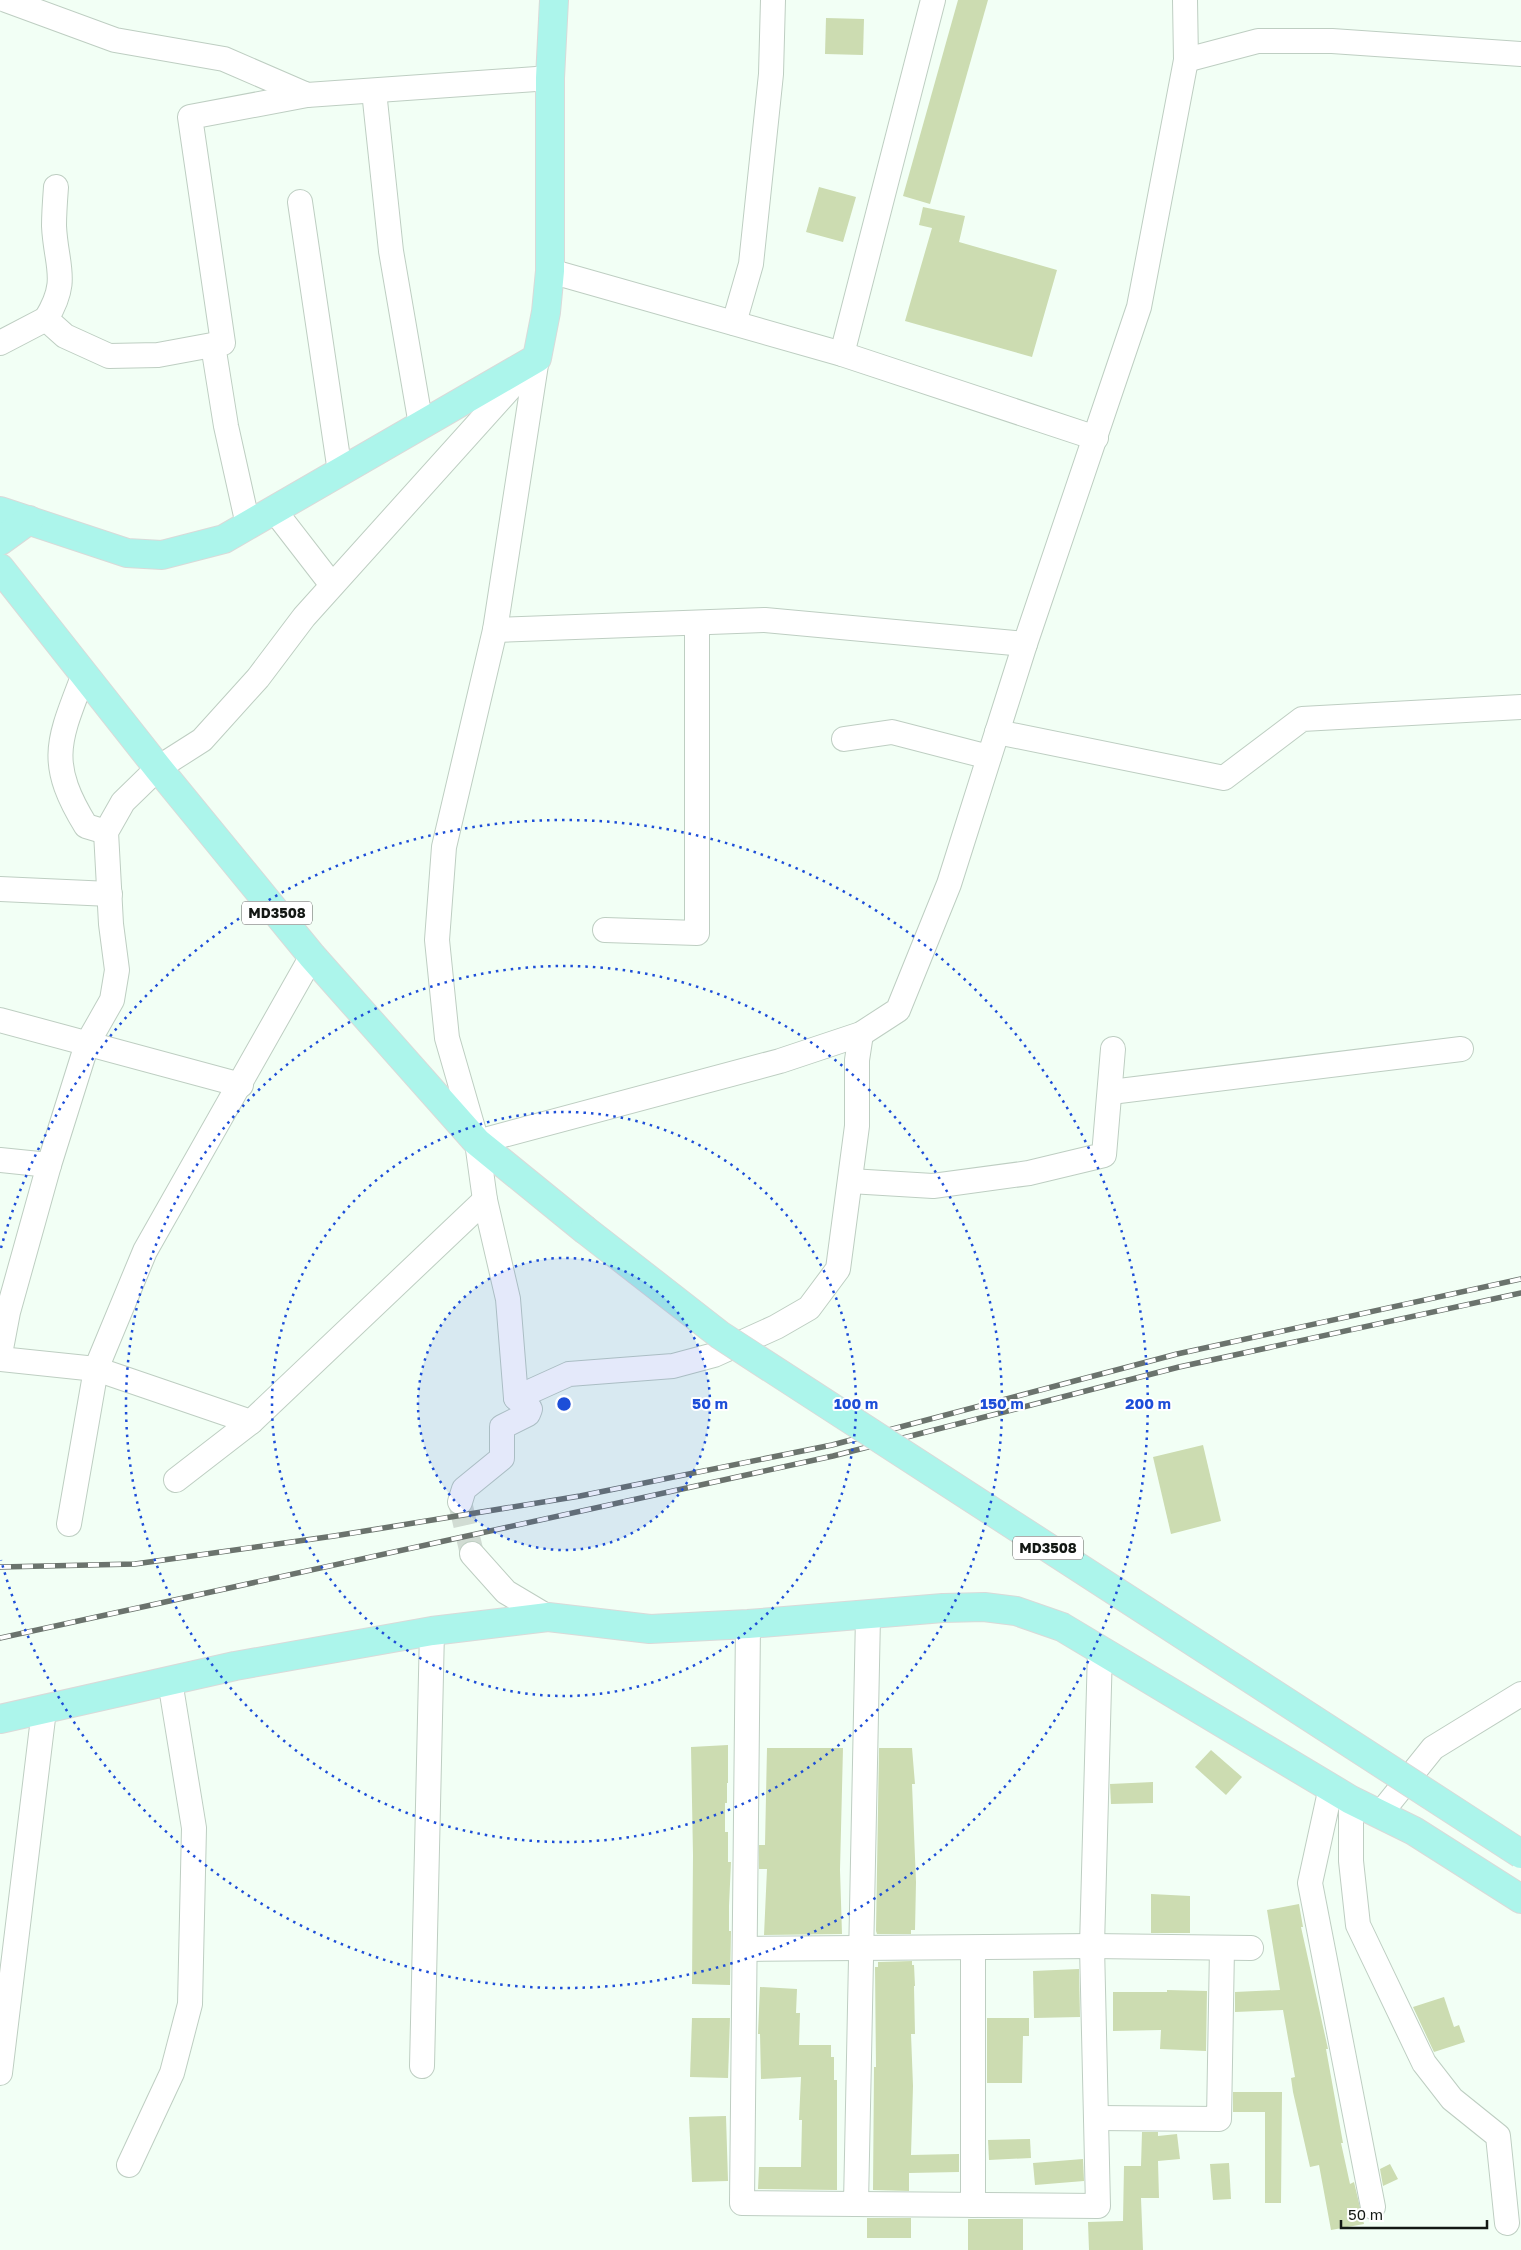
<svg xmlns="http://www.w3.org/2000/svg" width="1521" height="2250" font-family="'Golos Text',sans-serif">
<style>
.building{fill:#ccdcb1}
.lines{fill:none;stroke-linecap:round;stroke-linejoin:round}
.minor-tunnel{stroke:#d1dcd3;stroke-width:24;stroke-dasharray:24 12;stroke-linecap:butt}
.minor-casing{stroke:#becec2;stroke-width:26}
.major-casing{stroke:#d9dad9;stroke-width:30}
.minor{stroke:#fff;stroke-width:24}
.major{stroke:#acf5eb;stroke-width:28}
.rail-casing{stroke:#6b736d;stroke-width:5.5}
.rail{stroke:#fff;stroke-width:4;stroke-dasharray:11;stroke-linecap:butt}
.major-bridge-casing{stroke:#d9dad9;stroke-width:30;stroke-linecap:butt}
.major-bridge{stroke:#acf5eb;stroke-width:28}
.ring{fill:none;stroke:#1d4ed8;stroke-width:2.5;stroke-dasharray:2.5 5}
.labels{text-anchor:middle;stroke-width:4;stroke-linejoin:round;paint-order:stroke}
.shield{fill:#fff;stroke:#5a5d5a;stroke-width:1}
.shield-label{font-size:14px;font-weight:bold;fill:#131814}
.centre{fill:#1d4ed8;stroke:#fff;stroke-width:2.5}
.ring-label{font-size:15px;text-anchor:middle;font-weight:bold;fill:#1d4ed8;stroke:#fff;stroke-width:4;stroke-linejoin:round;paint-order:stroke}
</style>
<rect width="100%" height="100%" fill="#f2fff5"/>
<!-- building -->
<g class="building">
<polygon points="958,0 988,0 930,204 903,196"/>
<polygon points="826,18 864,19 863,55 825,54"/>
<polygon points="819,187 856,197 843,242 806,232"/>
<polygon points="923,207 965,216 959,242 1057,270 1032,357 905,321 932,228 919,225"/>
<polygon points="1203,1445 1221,1521 1171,1534 1153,1457"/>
<polygon points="728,1745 728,1783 727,1783 727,1803 725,1803 725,1832 728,1832 728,1862 731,1862 729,1906 729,1931 731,1931 730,1985 692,1984 693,1855 691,1747"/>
<polygon points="767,1748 843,1748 840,1870 842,1934 764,1935 767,1869 759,1869 759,1845 765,1845"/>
<polygon points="879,1748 912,1748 915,1784 912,1784 916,1882 915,1930 911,1930 911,1934 877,1934 876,1931"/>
<polygon points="1211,1750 1242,1777 1226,1795 1195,1767"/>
<polygon points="1153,1782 1153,1803 1111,1804 1110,1784"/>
<polygon points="1151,1894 1190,1896 1190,1933 1151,1933"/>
<polygon points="1299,1904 1303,1927 1301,1927 1328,2049 1326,2049 1343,2143 1341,2143 1350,2184 1354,2182 1364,2224 1331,2230 1319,2165 1310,2167 1293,2092 1291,2078 1295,2077 1283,2010 1235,2012 1235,1992 1280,1990 1267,1910"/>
<polygon points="912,1961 912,1965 914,1965 915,1986 914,1986 915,2034 911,2034 913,2086 911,2155 959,2154 959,2172 909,2173 909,2191 873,2190 874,2067 876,2067 875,1967 878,1967 878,1962"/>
<polygon points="1079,1969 1080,2017 1034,2018 1033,1971"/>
<polygon points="760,1987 797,1989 796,2013 800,2013 799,2045 831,2045 831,2057 834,2057 834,2080 837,2080 837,2190 758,2189 759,2167 801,2167 802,2120 799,2120 801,2077 761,2079 760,2034 758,2034"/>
<polygon points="1167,1990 1207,1991 1206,2051 1160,2049 1161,2030 1113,2031 1113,1992 1167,1992"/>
<polygon points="1444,1997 1454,2027 1459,2025 1465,2042 1434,2052 1413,2007"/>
<polygon points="692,2018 730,2018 728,2078 690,2077"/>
<polygon points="987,2018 1029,2018 1029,2036 1023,2036 1022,2083 987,2083"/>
<polygon points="1233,2092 1282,2092 1281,2203 1265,2203 1265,2112 1233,2112"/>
<polygon points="726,2116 728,2181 692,2182 689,2117"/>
<polygon points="1142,2132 1158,2132 1158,2136 1177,2134 1180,2159 1158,2161 1159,2198 1141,2198 1143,2250 1089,2250 1088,2222 1123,2221 1124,2166 1141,2166"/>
<polygon points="1030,2139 1031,2158 989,2160 988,2140"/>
<polygon points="1083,2159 1084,2181 1035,2185 1033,2163"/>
<polygon points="1229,2163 1231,2199 1213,2200 1210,2164"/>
<polygon points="1390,2164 1398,2179 1383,2186 1380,2169"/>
<rect x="867" y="2218" width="44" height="20"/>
<rect x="968" y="2219" width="55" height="31"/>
</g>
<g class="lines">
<!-- minor-tunnel -->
<polyline class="minor-tunnel" points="460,1502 472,1554"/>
<defs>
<g id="minor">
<polyline points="6,0 115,40 224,59 307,95 550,78"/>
<polyline points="1186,60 1258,41 1332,41 1521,54"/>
<polyline points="374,91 391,251 421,425"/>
<polyline points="300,202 340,472"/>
<polyline points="550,271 842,354 1096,438"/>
<path d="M46 319C70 280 56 267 54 226 54 213 55 200 56 187"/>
<polyline points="734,323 751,264 771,74 773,0"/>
<polyline points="0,343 46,319 65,336 109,356 158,355 223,343 190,117 307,95"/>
<polyline points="213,345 226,426 248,525"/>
<polyline points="842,354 933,0"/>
<polyline points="274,510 332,585"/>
<polyline points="495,630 765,620 1025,644"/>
<path d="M84 674C59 740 46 761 86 826L106 832"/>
<polyline points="997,732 1224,778 1302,719 1521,707"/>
<polyline points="844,739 892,732 989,757"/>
<polyline points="0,889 110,894"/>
<polyline points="605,930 697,933 697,623"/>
<polyline points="0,1020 241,1085"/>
<polyline points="1111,1092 1461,1049"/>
<polyline points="477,1142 780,1061 861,1034 898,1010 949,884 1025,644 1139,307 1186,60 1185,0"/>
<polyline points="0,1160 49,1165"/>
<polyline points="850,1181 933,1186 1029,1173 1104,1155 1113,1049"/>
<polyline points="0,1354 8,1312 49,1165 87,1044 112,1000 117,970 111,924 106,832 123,802 158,768 202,740 258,678 304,617 529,367"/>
<polyline points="0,1359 96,1369 251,1422 485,1200"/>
<polyline points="516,1398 569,1374 673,1366 714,1355 776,1327 809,1308 838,1269 857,1126 857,1060 861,1034"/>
<polyline points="176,1480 251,1422"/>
<polyline points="460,1502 464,1489 502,1458 502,1427 528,1414 530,1409 516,1398 508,1299 485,1200 477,1142 447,1038 437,940 444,847 495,630 537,358"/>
<polyline points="69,1524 96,1369 145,1251 312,956"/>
<polyline points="472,1554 506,1592 548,1617"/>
<polyline points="748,1624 742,2203 856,2204 868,1616"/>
<polyline points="1331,1787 1310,1883 1373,2207"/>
<polyline points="1351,1800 1351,1861 1358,1925 1424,2063 1452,2099 1498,2136 1507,2223"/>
<polyline points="1380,1814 1433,1748 1521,1694"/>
<polyline points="745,1949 1092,1946 1251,1948"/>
<polyline points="422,2066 432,1631"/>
<polyline points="0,2073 44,1710"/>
<polyline points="1096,2118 1219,2119 1222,1948"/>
<polyline points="129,2165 172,2073 190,2004 194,1828 170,1681"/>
<polyline points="856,2204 1098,2206 1092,1946 1100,1650"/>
<polyline points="973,2205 973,1948"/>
</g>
<g id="major">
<polyline points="0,511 127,553 162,555 224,539 537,358 546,312 550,271 550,78 554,0"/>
<polyline points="0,541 29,520"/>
<polyline points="0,568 158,768 312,956 477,1142 584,1229"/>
<polyline points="0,1719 235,1666 432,1631 548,1617 650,1629 748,1624 943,1608 984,1607 1016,1611 1062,1627 1351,1800 1414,1831 1521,1899"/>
</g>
</defs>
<!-- minor casing -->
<use href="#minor" class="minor-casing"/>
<!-- major casing -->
<use href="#major" class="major-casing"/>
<!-- minor -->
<use href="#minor" class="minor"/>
<!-- major -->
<use href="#major" class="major"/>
<defs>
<g id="rail">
<polyline points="0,1567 135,1564 334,1536 580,1496 832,1445 1177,1354 1521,1279"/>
<polyline points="0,1638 833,1456 1179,1367 1521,1293"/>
</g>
</defs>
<!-- rail casing -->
<use href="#rail" class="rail-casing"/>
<!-- rail -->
<use href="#rail" class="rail"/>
<defs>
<polyline id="major-bridge" points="584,1229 720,1335 1521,1854"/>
</defs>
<!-- major-bridge casing -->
<use href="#major-bridge" class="major-bridge-casing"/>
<!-- major-bridge -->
<use href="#major-bridge" class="major-bridge"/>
</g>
<!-- distance rings -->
<circle cx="564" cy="1404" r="146" fill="#1d4ed8" fill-opacity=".12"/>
<g class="ring">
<circle cx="564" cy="1404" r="146"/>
<circle cx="564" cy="1404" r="292"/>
<circle cx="564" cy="1404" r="438"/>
<path d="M1 1248A584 584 0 1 1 1 1560"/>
</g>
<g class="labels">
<!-- shield labels -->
<g class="shield">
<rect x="242" y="901.5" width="70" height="23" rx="4"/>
<rect x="1013" y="1536.5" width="70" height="23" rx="4"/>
</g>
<g class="shield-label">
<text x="277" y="918">MD3508</text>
<text x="1048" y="1553">MD3508</text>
</g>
</g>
<circle cx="564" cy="1404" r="8" class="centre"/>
<g class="ring-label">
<text x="710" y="1409">50 m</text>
<text x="856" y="1409">100 m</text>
<text x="1002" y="1409">150 m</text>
<text x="1148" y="1409">200 m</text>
</g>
<!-- scale -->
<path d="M1341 2220v8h146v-8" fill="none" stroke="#131814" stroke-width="2.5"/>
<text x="1348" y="2220" font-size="15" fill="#131814" stroke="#ffffff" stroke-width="4" paint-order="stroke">50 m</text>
</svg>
